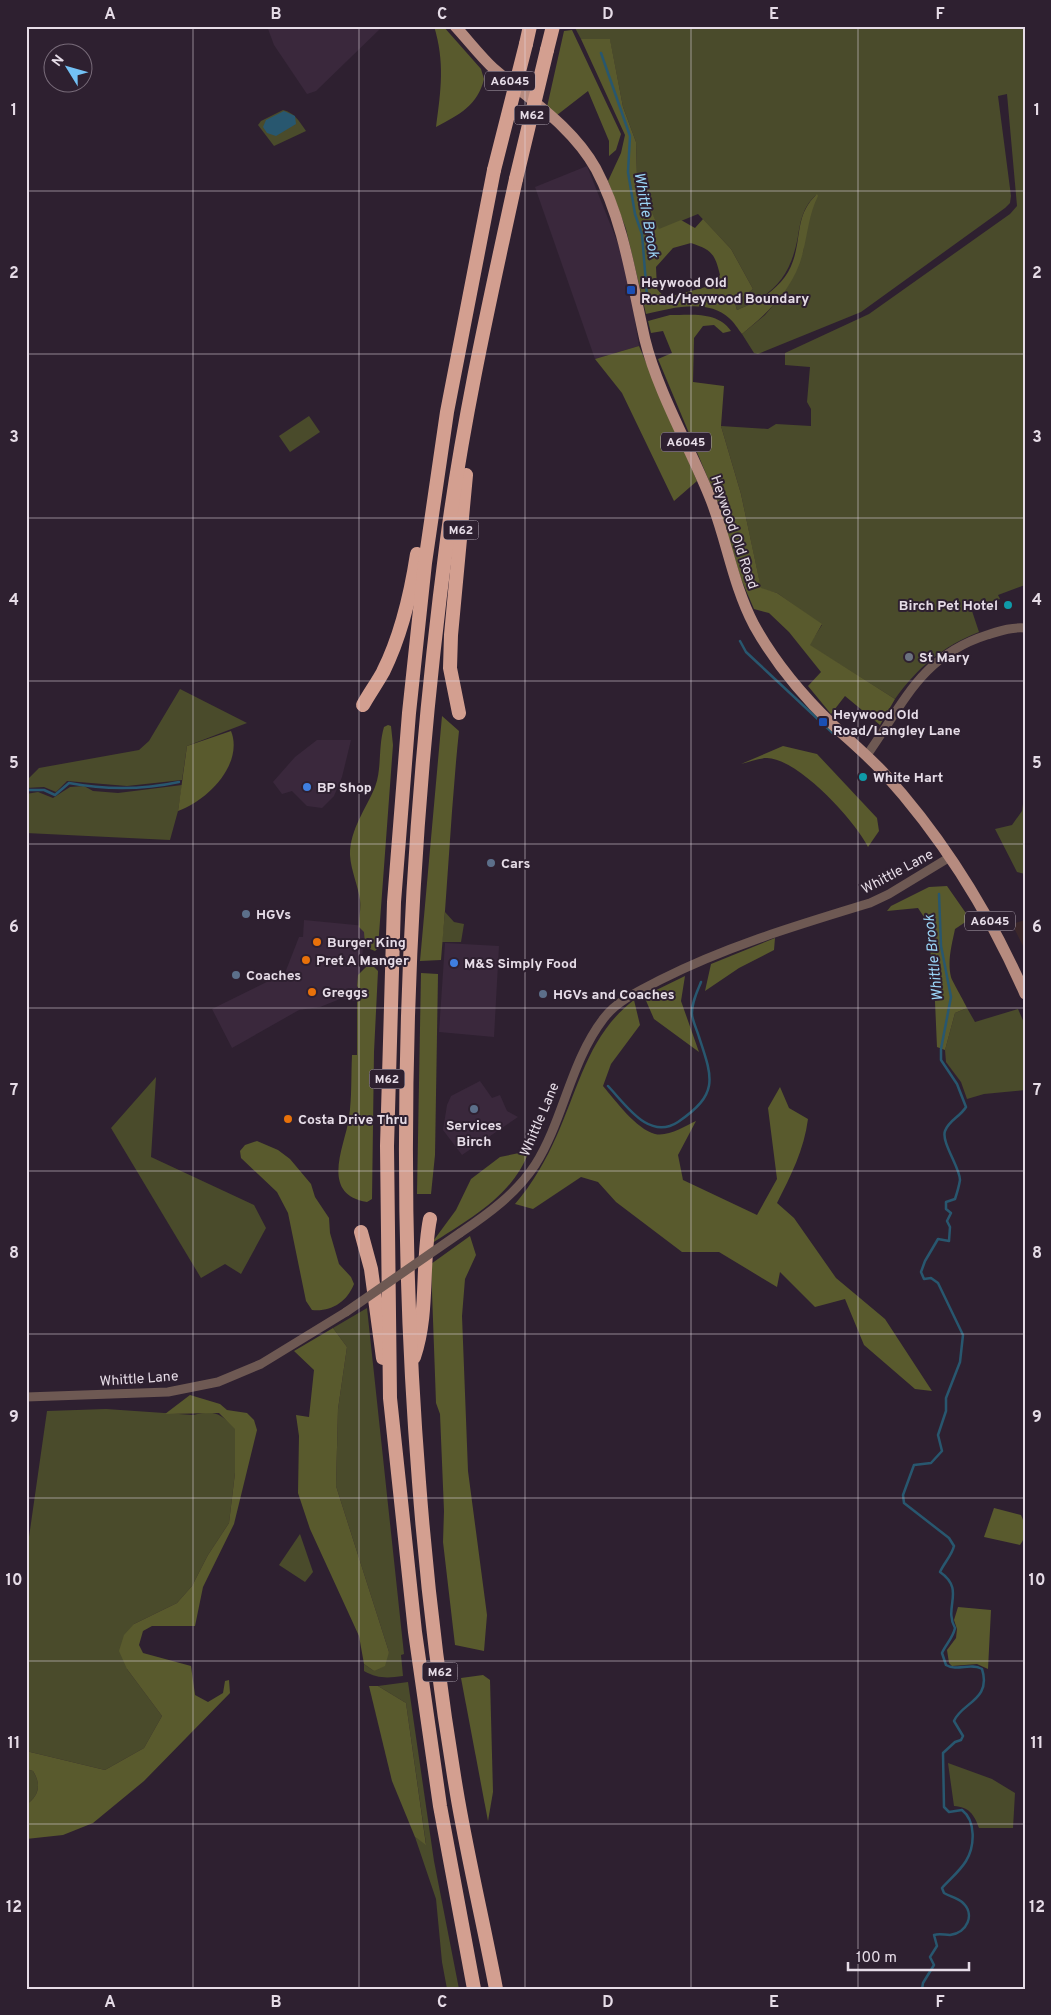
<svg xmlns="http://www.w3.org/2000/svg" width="1051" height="2015" font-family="Overpass,sans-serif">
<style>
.built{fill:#3a283c}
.education{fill:#3b272a}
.green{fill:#4a4b2b}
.forest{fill:#595a2d;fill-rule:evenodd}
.water{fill:#28576f}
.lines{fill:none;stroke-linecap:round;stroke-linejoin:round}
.stream{stroke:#28576f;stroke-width:2.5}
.minor{stroke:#6e5953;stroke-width:9}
.major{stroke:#b68b7f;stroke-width:11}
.highway{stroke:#d39f90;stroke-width:14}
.minor-bridge{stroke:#6e5953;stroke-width:9}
.highway-bridge{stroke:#d39f90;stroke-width:14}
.grid{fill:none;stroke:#e6dce7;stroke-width:1;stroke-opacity:0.55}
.transit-dot{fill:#1a4fb4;stroke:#2e2030;stroke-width:2}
.culture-dot{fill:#0f9aa8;stroke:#2e2030;stroke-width:2}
.worship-dot{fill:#6b7280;stroke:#2e2030;stroke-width:2}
.shop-dot{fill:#3f7fe0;stroke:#2e2030;stroke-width:2}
.service-dot{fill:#5c6f8a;stroke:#2e2030;stroke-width:2}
.food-dot{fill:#e8710a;stroke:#2e2030;stroke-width:2}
.labels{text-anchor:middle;stroke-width:4;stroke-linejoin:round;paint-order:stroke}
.shield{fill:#2e2030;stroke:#afa4b0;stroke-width:1}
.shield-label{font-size:12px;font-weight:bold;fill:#e6dce7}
.poi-label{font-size:14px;font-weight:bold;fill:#e6dce7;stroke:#2e2030;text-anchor:start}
.street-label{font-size:14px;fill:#e6dce7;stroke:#2e2030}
.water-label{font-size:15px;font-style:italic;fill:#9ad4f6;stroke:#2e2030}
.neatline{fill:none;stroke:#e6dce7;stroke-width:2}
.grid-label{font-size:16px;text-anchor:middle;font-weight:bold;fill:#e6dce7}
</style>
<rect width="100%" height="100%" fill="#2e2030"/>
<!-- built -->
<g class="built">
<polygon points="267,26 383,26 316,91 307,94 274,45"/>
<polygon points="587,166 621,251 631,295 639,346 595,359 535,187"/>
<polygon points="317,740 351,740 342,777 334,796 322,808 307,806 292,791 282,794 273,782 295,757"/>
<polygon points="304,920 366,926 356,1001 340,999 320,1007 299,1010 232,1048 212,1009 285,973 299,937 303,937"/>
<polygon points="445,943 499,946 494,1037 439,1032"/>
<polygon points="480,1081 492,1098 500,1095 507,1111 518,1117 462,1155 443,1130 447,1105 451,1096"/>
</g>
<!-- education -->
<polygon class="education" points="1025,920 1025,950 1012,924"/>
<!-- green -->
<g class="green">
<path d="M574 26H1025V585L998 595 1000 599 991 602 993 607 987 609 985 603 970 605 979 632C943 646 917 668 895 699L809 645 822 625 777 593 761 589 741 494 721 426 768 429 776 424 811 426V409L807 402 810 367 785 365V353L869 314 1010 214 1017 206 1007 94 998 96 1011 196 1010 203 1005 208 861 312 758 354 754 353 742 334 765 315 781 296 803 252 806 227 816 195C803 207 801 219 798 236 791 276 774 295 737 310L735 303 753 289 731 249 698 214 659 230 637 177 636 142 623 107 610 40 581 39Z"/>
<path d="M283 110C295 113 299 121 306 131L274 146 258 125 261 121Z"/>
<polygon points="309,416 320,432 290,452 279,436"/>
<polygon points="180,689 247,723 187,746 182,780 127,786 67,781 56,792 44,787 26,788 26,781 39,768 139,750 149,741"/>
<polygon points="182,785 178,811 170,840 26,833 26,794 38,792 53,798 70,787 84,786 93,791 118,793"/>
<polygon points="1025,789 1025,874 1017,872 995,829 1012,825 1022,811"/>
<polygon points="445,912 454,922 464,924 461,942 442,942"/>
<polygon points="967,1008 975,1022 1018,1009 1025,1025 1025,1090 984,1094 967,1099 961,1082 946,1062 945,1050 955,1013"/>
<polygon points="156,1077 151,1157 254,1205 266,1228 241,1274 225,1264 201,1278 111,1128"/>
<path d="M367 1308 404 1654 401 1655 403 1676C388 1678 378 1679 364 1671V1664L374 1671 389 1652 336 1486 338 1409 347 1347 333 1328Z"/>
<path d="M106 1409 193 1415C216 1410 219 1413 235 1428V1473L229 1523 208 1555 192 1586 177 1603 134 1624 127 1669 162 1716 144 1748 105 1770 26 1751V1558L47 1411Z"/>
<polygon points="300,1534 313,1572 305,1582 279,1565"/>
<polygon points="408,1682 434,1861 459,1989 447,1989 442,1962 436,1899 415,1837 426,1844 406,1703 378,1686"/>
<path d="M948 1763 992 1779 1015 1793 1013 1828H979C974 1814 969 1807 954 1806Z"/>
<path d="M26 1769 33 1771C41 1784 40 1795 26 1805Z"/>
</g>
<!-- forest -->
<g class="forest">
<path d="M434 26H443L481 69 484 79C478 105 459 115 436 127 441 90 445 62 434 26Z"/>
<polygon points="572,30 621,134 616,150 609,156 609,141 588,91 557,115 547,107 564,31"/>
<path d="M581 39H610L623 107 636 142 637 177 659 229 681 220 695 228 703 219 731 249 753 289 735 303 737 310C760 301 785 286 793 261 802 235 795 215 817 194L818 196C809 214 808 232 803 252 795 287 769 312 742 334 738 329 734 322 729 318 708 298 671 308 646 314L626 229 608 181 621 153 625 135ZM691 243C712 250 715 254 720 275L713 285 665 298 657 289 656 267 673 248Z"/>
<path d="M670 315C691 315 718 311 731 331L723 333 714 325 703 326 694 338 693 382 724 386 721 426 741 494 761 588 777 593 822 624 810 645 895 699 880 725 845 696 831 714 808 686 821 672 789 632 769 613 754 609 741 579 717 500 658 359 672 353 663 331 651 333 648 321Z"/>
<polygon points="639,346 697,481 674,501 622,393 595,359"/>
<path d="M442 716 459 731C451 807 448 883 441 960L420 961Z"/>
<path d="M388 725 391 726 393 745 378 948 375 951 365 947 364 932 359 927C359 918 361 908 360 900 358 885 351 871 350 855 350 829 366 809 375 787 382 769 378 747 384 727Z"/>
<path d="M231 731C244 764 207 801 178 811L187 746Z"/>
<path d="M783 746 817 754 877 818 879 831 868 847C855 821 799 759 767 758 759 758 749 762 741 764Z"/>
<path d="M947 886 970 919 955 929C952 944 947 961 951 977 952 981 964 1001 967 1008L955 1013 945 1050 937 1047 934 979 926 920 918 908 887 911 891 906 929 887Z"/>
<polygon points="775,938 774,950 739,968 705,991 711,964"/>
<path d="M366 967H374L378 971 374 1052 372 1199 367 1202C319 1194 345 1146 349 1118 352 1097 351 1076 352 1055H357V997L360 991 357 986 358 975Z"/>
<polygon points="421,973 438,974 435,1155 431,1194 417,1194"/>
<polygon points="685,976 681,1001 699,1052 654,1019 644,996"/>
<path d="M634 1000 640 1025 611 1064 603 1086C615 1100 636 1129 655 1134 668 1137 685 1126 696 1121L678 1155 683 1180 757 1215 777 1179 768 1108 780 1087 789 1108 808 1119C804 1150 791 1175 777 1203L794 1218 836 1278 885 1319 932 1391 915 1389 864 1345 845 1299 815 1307 780 1272 777 1287 719 1252H682L616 1202 598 1182 581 1177 533 1209 515 1204C533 1183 546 1160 557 1135 579 1086 589 1034 634 1000Z"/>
<path d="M257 1141 278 1150 290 1159 311 1184 315 1197 329 1218 330 1233 339 1264 351 1277 354 1284C347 1302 331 1312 312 1310L306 1301 288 1213 277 1192 241 1158 240 1151 245 1145Z"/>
<path d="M529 1151C513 1196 469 1219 431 1244L456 1210 471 1179 500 1157Z"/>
<polygon points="470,1236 476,1255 465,1279 462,1316 468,1471 487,1615 484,1651 455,1645 443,1542 444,1511 440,1414 436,1403 431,1264"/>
<polygon points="333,1328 347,1347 338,1409 336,1486 389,1652 385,1666 374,1671 364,1664 359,1636 310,1529 298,1493 299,1436 296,1415 309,1417 314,1370 294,1351"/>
<path d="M190 1395 220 1404 227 1410 247 1413 254 1420 257 1430 234 1524 203 1587 195 1626H152L143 1631 139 1645 143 1653 191 1666 195 1695 208 1702 223 1693 225 1681 229 1680 230 1693 144 1781 93 1823 63 1835 26 1839V1805C40 1795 41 1784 33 1771L26 1769V1751L105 1770 144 1748 162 1716 127 1669 119 1651 124 1635 134 1624 177 1603 192 1586 208 1555 229 1523 235 1473V1429L219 1413 165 1414Z"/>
<path d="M994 1508 1021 1515C1026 1526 1027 1536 1020 1545L984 1537Z"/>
<polygon points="958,1607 991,1610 988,1669 977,1664 952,1666 949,1663 947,1650 956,1638 957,1629 954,1620"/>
<polygon points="483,1675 490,1680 493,1792 488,1821 461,1678"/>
<polygon points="369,1686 378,1686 406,1703 426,1845 415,1837 392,1781"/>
</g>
<!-- water -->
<polygon class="water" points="284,111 295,116 296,124 276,136 267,133 263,127 266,120"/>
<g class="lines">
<!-- stream -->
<g class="stream">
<polyline points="601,53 630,136 628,172 635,214 642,234 647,296"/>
<polyline points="740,641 746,652 836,736"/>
<path d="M26 790H44L55 795 69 783C106 790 142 790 179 782"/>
<path d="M608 1086C626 1105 649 1141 678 1122 719 1094 713 1079 699 1037 697 1030 693 1022 692 1015 691 1004 697 992 701 982"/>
<path d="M922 1989 923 1983 934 1965 930 1957 937 1946 934 1935C940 1933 944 1935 950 1935 967 1933 976 1914 962 1902 957 1898 949 1896 944 1893L942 1888C949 1880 960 1871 966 1861 975 1846 976 1821 962 1810L949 1812 944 1807 943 1753 955 1742 961 1740 963 1736 954 1721C961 1703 992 1700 982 1669 970 1662 958 1672 946 1665L942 1653C946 1644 953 1638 955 1628 943 1607 966 1590 940 1572 944 1563 952 1555 954 1546L949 1538 904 1503 903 1495 914 1465 931 1463 942 1451 938 1435 946 1411V1398L960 1362 963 1335 938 1283 931 1278 924 1279 921 1272 925 1261 938 1239 949 1241 950 1227 947 1221 951 1213 946 1209V1202L955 1199C957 1193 959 1186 960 1180 960 1168 941 1142 945 1131 949 1120 960 1117 966 1107L957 1084 941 1060V1049L951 997 941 946 939 894"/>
</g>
<!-- minor -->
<g class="minor">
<path d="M867 755C904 703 921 656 987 635 1000 631 1011 627 1025 628"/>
<path d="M460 1233C488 1214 516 1194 535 1165 564 1119 570 1062 604 1018 618 1000 641 990 660 980 727 946 798 925 870 903L889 894 950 857"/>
<polyline points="26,1397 168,1392 218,1382 261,1364 346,1312"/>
</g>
<!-- major -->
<path class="major" d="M455 26C468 40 480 56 494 69 530 100 572 126 596 169 624 222 632 283 645 340 658 393 691 449 711 500 727 541 733 585 754 625 774 661 803 696 832 724 849 740 867 755 883 772 943 838 989 912 1025 994"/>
<!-- highway -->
<g class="highway">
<polyline points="526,44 530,26"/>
<polyline points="547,50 553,26"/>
<path d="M363 705C369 694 377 683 383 672 401 636 411 593 417 554"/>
<polyline points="459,713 450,668 451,635 466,475"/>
<polyline points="361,1232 371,1269 383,1358"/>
<path d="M414 1357C429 1313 421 1264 430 1219"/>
<polyline points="474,1989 440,1806 415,1632 390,1398 387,1146 394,902 409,713 425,563 447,412 494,170"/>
<path d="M496 1989C484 1926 469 1863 458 1800 440 1695 427 1588 419 1482 394 1168 406 851 447 540 463 418 490 299 516 179"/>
</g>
<!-- minor-bridge -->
<polyline class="minor-bridge" points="346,1312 460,1233"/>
<!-- highway-bridge -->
<g class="highway-bridge">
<polyline points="494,170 526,44"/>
<polyline points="516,179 547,50"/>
</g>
</g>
<!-- grid -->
<path class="grid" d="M193 26V1989M359 26V1989M525 26V1989M691 26V1989M858 26V1989M26 191H1025M26 354H1025M26 518H1025M26 681H1025M26 844H1025M26 1008H1025M26 1171H1025M26 1334H1025M26 1498H1025M26 1661H1025M26 1824H1025"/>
<!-- markers -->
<g class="transit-dot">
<rect x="626" y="285" width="10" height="10" rx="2.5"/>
<rect x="818" y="717" width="10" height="10" rx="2.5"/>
</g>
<g class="culture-dot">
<circle cx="1008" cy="605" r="5"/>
<circle cx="863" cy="777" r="5"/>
</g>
<circle class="worship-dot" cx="909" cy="657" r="5"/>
<g class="shop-dot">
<circle cx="307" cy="787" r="5"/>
<circle cx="454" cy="963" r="5"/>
</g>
<g class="service-dot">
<circle cx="491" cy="863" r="5"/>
<circle cx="246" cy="914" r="5"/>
<circle cx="236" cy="975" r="5"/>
<circle cx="543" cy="994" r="5"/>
<circle cx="474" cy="1109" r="5"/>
</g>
<g class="food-dot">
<circle cx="317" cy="942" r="5"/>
<circle cx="306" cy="960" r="5"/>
<circle cx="312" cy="992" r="5"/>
<circle cx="288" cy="1119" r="5"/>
</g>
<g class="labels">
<!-- shield labels -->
<g class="shield">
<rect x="485" y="71.5" width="50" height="19" rx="4"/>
<rect x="514.5" y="105.5" width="35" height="19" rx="4"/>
<rect x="661" y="432.5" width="50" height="19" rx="4"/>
<rect x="443.5" y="520.5" width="35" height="19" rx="4"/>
<rect x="965" y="911.5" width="50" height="19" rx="4"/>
<rect x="369.5" y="1069.5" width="35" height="19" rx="4"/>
<rect x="422.5" y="1662.5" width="35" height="19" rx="4"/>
</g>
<g class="shield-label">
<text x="510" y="85">A6045</text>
<text x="532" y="119">M62</text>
<text x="686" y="446">A6045</text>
<text x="461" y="534">M62</text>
<text x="990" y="925">A6045</text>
<text x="387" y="1083">M62</text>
<text x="440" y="1676">M62</text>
</g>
<!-- poi labels -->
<g class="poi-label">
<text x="641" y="287">Heywood Old<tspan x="641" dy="16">Road/Heywood Boundary</tspan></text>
<text x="998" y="610" text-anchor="end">Birch Pet Hotel</text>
<text x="919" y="662">St Mary</text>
<text x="833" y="719">Heywood Old<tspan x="833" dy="16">Road/Langley Lane</tspan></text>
<text x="873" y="782">White Hart</text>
<text x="317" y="792">BP Shop</text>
<text x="501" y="868">Cars</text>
<text x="256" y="919">HGVs</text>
<text x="327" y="947">Burger King</text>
<text x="316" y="965">Pret A Manger</text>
<text x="464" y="968">M&amp;S Simply Food</text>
<text x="246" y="980">Coaches</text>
<text x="322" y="997">Greggs</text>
<text x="553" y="999">HGVs and Coaches</text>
<text x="298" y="1124">Costa Drive Thru</text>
<text x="474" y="1130" text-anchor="middle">Services<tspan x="474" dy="16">Birch</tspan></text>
</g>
<!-- street labels -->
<g class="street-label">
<text transform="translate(735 532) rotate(71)" y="5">Heywood Old Road</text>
<text transform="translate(897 871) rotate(-28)" y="5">Whittle Lane</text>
<text transform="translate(539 1119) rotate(-67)" y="5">Whittle Lane</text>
<text transform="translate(139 1378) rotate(-4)" y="5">Whittle Lane</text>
</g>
<!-- water labels -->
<g class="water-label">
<text transform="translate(647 215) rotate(80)" y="5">Whittle Brook</text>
<text transform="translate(933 958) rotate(-96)" y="5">Whittle Brook</text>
</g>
</g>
<!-- border -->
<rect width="1051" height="2015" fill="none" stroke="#2e2030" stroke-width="55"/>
<!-- north arrow -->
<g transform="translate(68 68) rotate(307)"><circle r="24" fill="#2e2030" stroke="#786b79"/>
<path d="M0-4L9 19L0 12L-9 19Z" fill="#73c1f5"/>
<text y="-8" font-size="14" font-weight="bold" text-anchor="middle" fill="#e6dce7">N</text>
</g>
<!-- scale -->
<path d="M848 1962v8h121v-8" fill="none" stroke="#e6dce7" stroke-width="2.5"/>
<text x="856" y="1962" font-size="15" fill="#e6dce7" stroke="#2e2030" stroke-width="4" paint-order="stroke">100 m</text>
<rect x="28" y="28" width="996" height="1960" class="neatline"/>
<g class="grid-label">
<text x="110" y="19">A</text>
<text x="276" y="19">B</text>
<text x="442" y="19">C</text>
<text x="608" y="19">D</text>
<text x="774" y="19">E</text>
<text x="940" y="19">F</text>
<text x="14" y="115">1</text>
<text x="1037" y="115">1</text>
<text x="14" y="278">2</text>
<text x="1037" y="278">2</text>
<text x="14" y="442">3</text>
<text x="1037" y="442">3</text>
<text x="14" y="605">4</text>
<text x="1037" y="605">4</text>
<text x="14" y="768">5</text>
<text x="1037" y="768">5</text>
<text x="14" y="932">6</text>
<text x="1037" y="932">6</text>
<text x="14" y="1095">7</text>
<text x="1037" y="1095">7</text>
<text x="14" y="1258">8</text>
<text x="1037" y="1258">8</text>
<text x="14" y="1422">9</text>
<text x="1037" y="1422">9</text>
<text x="14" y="1585">10</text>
<text x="1037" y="1585">10</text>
<text x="14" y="1748">11</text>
<text x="1037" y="1748">11</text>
<text x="14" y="1912">12</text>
<text x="1037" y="1912">12</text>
<text x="110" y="2007">A</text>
<text x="276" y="2007">B</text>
<text x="442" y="2007">C</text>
<text x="608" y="2007">D</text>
<text x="774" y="2007">E</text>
<text x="940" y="2007">F</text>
</g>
</svg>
